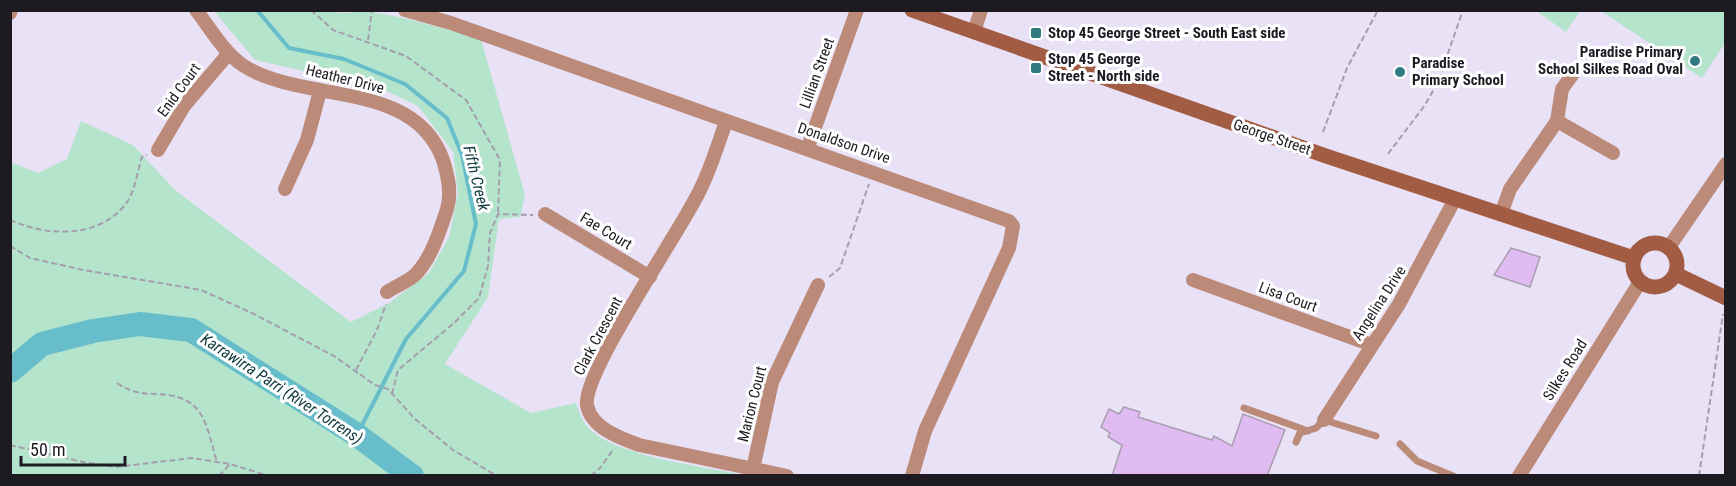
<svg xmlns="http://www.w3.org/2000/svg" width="1736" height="486" font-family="'Roboto Condensed',sans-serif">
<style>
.green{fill:#b5e4cd}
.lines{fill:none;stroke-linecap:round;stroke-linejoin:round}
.stream{stroke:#67beca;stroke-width:4}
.river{stroke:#67beca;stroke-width:24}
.building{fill:#dfbbf2;stroke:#a99eb0;stroke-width:1.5}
.path{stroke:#a49eae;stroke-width:2;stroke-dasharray:6 3;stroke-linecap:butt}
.lane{stroke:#bb8a79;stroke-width:7}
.street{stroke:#bb8a79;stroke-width:14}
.secondary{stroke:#a25c43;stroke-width:15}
.poi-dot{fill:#30797f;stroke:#fff;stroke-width:2}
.labels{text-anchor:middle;stroke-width:6;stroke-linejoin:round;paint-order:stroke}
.poi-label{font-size:15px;font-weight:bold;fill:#1d1a22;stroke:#fff;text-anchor:start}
.street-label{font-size:15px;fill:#1d1a22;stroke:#fff}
.water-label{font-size:16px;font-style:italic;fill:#113b40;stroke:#fff}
</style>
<rect width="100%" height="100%" fill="#e9e1f6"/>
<!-- green -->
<g class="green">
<path d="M330 10C351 17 350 9 366 11 405 17 443 28 481 39L525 195 520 217 499 219 488 297 445 364 531 413 576 403C579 410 581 419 586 425 610 456 705 467 745 475H11L10 162 38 173 67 159 81 121 133 145 175 190 351 322 389 303 429 273 449 237 458 193 453 152 418 106 382 89 255 60 214 11Z"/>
<polygon points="1535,10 1580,10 1580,11 1566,32"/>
<polygon points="1601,11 1725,11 1725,43 1702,78"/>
</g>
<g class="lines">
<!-- stream -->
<polyline class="stream" points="257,10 289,48 344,59 405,84 447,118 462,155 476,224 464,271 406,339 357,435"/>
<!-- river -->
<polyline class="river" points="10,371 42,344 93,331 140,324 191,330 357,435 412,476"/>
</g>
<!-- building -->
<g class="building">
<polygon points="1511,248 1540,257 1530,287 1494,275"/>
<polygon points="1124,407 1140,412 1138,417 1212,440 1214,436 1232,446 1243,414 1285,430 1267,476 1112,476 1122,445 1108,437 1110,433 1101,427 1109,409 1119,414"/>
</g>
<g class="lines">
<!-- path -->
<g class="path">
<polyline points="311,10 333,30 406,56 466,100 500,160 498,214"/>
<polyline points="368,40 372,10"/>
<polyline points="1323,132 1347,68 1378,10"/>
<polyline points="1388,154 1425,105 1438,82 1463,10"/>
<path d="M10 220C45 236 97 239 124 206 135 194 137 172 142 157L147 155"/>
<polyline points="10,246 30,258 83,270 201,290 252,313 334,356 375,385 388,389 415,419 453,450 497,476"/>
<polyline points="829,277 840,268 869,184"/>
<polyline points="356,370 377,330 386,304"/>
<path d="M117 383C130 392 141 394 157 394 205 396 205 422 217 462"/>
<polyline points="392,394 398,370 454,323 479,298 488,266 490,233 498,214 533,215"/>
<polyline points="10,445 83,462 116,467 192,458 230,464 269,476"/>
<polyline points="219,476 230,464"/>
<polyline points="591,476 601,467 614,448"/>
<polyline points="1699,476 1723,314"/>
</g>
<!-- lane -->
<g class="lane">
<polyline points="1244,408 1308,431"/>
<polyline points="1296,442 1300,433 1316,428 1324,420 1376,436"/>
<polyline points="1400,444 1417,461 1453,476"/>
</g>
<!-- street -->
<g class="street">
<path d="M196 10C211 29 224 53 244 66 304 104 414 79 443 160 448 176 452 193 447 209 440 231 431 259 415 275 407 282 396 286 387 292"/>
<polyline points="405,10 451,23 1009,221 1013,226 1009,248 925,431 912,476"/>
<polyline points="10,13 11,10"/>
<polyline points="974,32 981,10"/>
<polyline points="1557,121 1613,153"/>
<path d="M726 122C718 144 711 168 700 190 682 229 582 373 587 405 591 428 620 438 639 445L787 476"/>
<polyline points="808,147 857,10"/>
<polyline points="158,150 184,106 229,53"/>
<polyline points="285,189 307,140 320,91"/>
<polyline points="545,214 650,277"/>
<polyline points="1501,214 1510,189 1557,121 1562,89 1575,71"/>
<polyline points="1669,247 1726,164"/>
<polyline points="1193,280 1372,345"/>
<polyline points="1324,420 1399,304 1455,199"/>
<polyline points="753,469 772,382 818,285"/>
<polyline points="1519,476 1640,282"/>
</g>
<!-- secondary -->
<g class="secondary">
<polyline points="912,10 1326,156 1634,258"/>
<circle cx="1655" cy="265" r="22"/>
<polyline points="1676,274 1726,298"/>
</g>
</g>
<!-- markers -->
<g class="poi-dot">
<rect x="1030" y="27" width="12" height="12" rx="3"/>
<circle cx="1695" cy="61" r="6"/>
<rect x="1030" y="62" width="12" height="12" rx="3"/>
<circle cx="1400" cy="72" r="6"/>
</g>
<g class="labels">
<!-- poi labels -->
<g class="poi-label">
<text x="1048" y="38">Stop 45 George Street - South East side</text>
<text x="1683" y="57" text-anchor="end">Paradise Primary<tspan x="1683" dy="17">School Silkes Road Oval</tspan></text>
<text x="1048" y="64">Stop 45 George<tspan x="1048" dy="17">Street - North side</tspan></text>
<text x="1412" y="68">Paradise<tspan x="1412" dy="17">Primary School</tspan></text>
</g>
<!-- street labels -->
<g class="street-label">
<text transform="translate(817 73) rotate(-70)" y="5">Lillian Street</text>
<text transform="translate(345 79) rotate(14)" y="5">Heather Drive</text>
<text transform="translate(179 90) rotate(-54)" y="5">Enid Court</text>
<text transform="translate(1272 137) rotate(19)" y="5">George Street</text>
<text transform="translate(844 143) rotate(19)" y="5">Donaldson Drive</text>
<text transform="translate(606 231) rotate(31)" y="5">Fae Court</text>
<text transform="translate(1288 297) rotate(20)" y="5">Lisa Court</text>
<text transform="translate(1379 303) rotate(-57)" y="5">Angelina Drive</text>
<text transform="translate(598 336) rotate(-62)" y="5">Clark Crescent</text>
<text transform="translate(1565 370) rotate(-58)" y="5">Silkes Road</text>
<text transform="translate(752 404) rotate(-76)" y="5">Marion Court</text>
</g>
<!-- water labels -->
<g class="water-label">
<text transform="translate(477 178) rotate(76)" y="6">Fifth Creek</text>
<text transform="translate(282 388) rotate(33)" y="6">Karrawirra Parri (River Torrens)</text>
</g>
</g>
<!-- border -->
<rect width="1736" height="486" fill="none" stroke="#1d1a22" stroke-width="24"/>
<!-- scale -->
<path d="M21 456v9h104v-9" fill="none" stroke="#1d1a22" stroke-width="3"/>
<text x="30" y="456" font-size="18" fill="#1d1a22" stroke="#ffffff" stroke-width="4.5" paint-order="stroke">50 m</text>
</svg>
